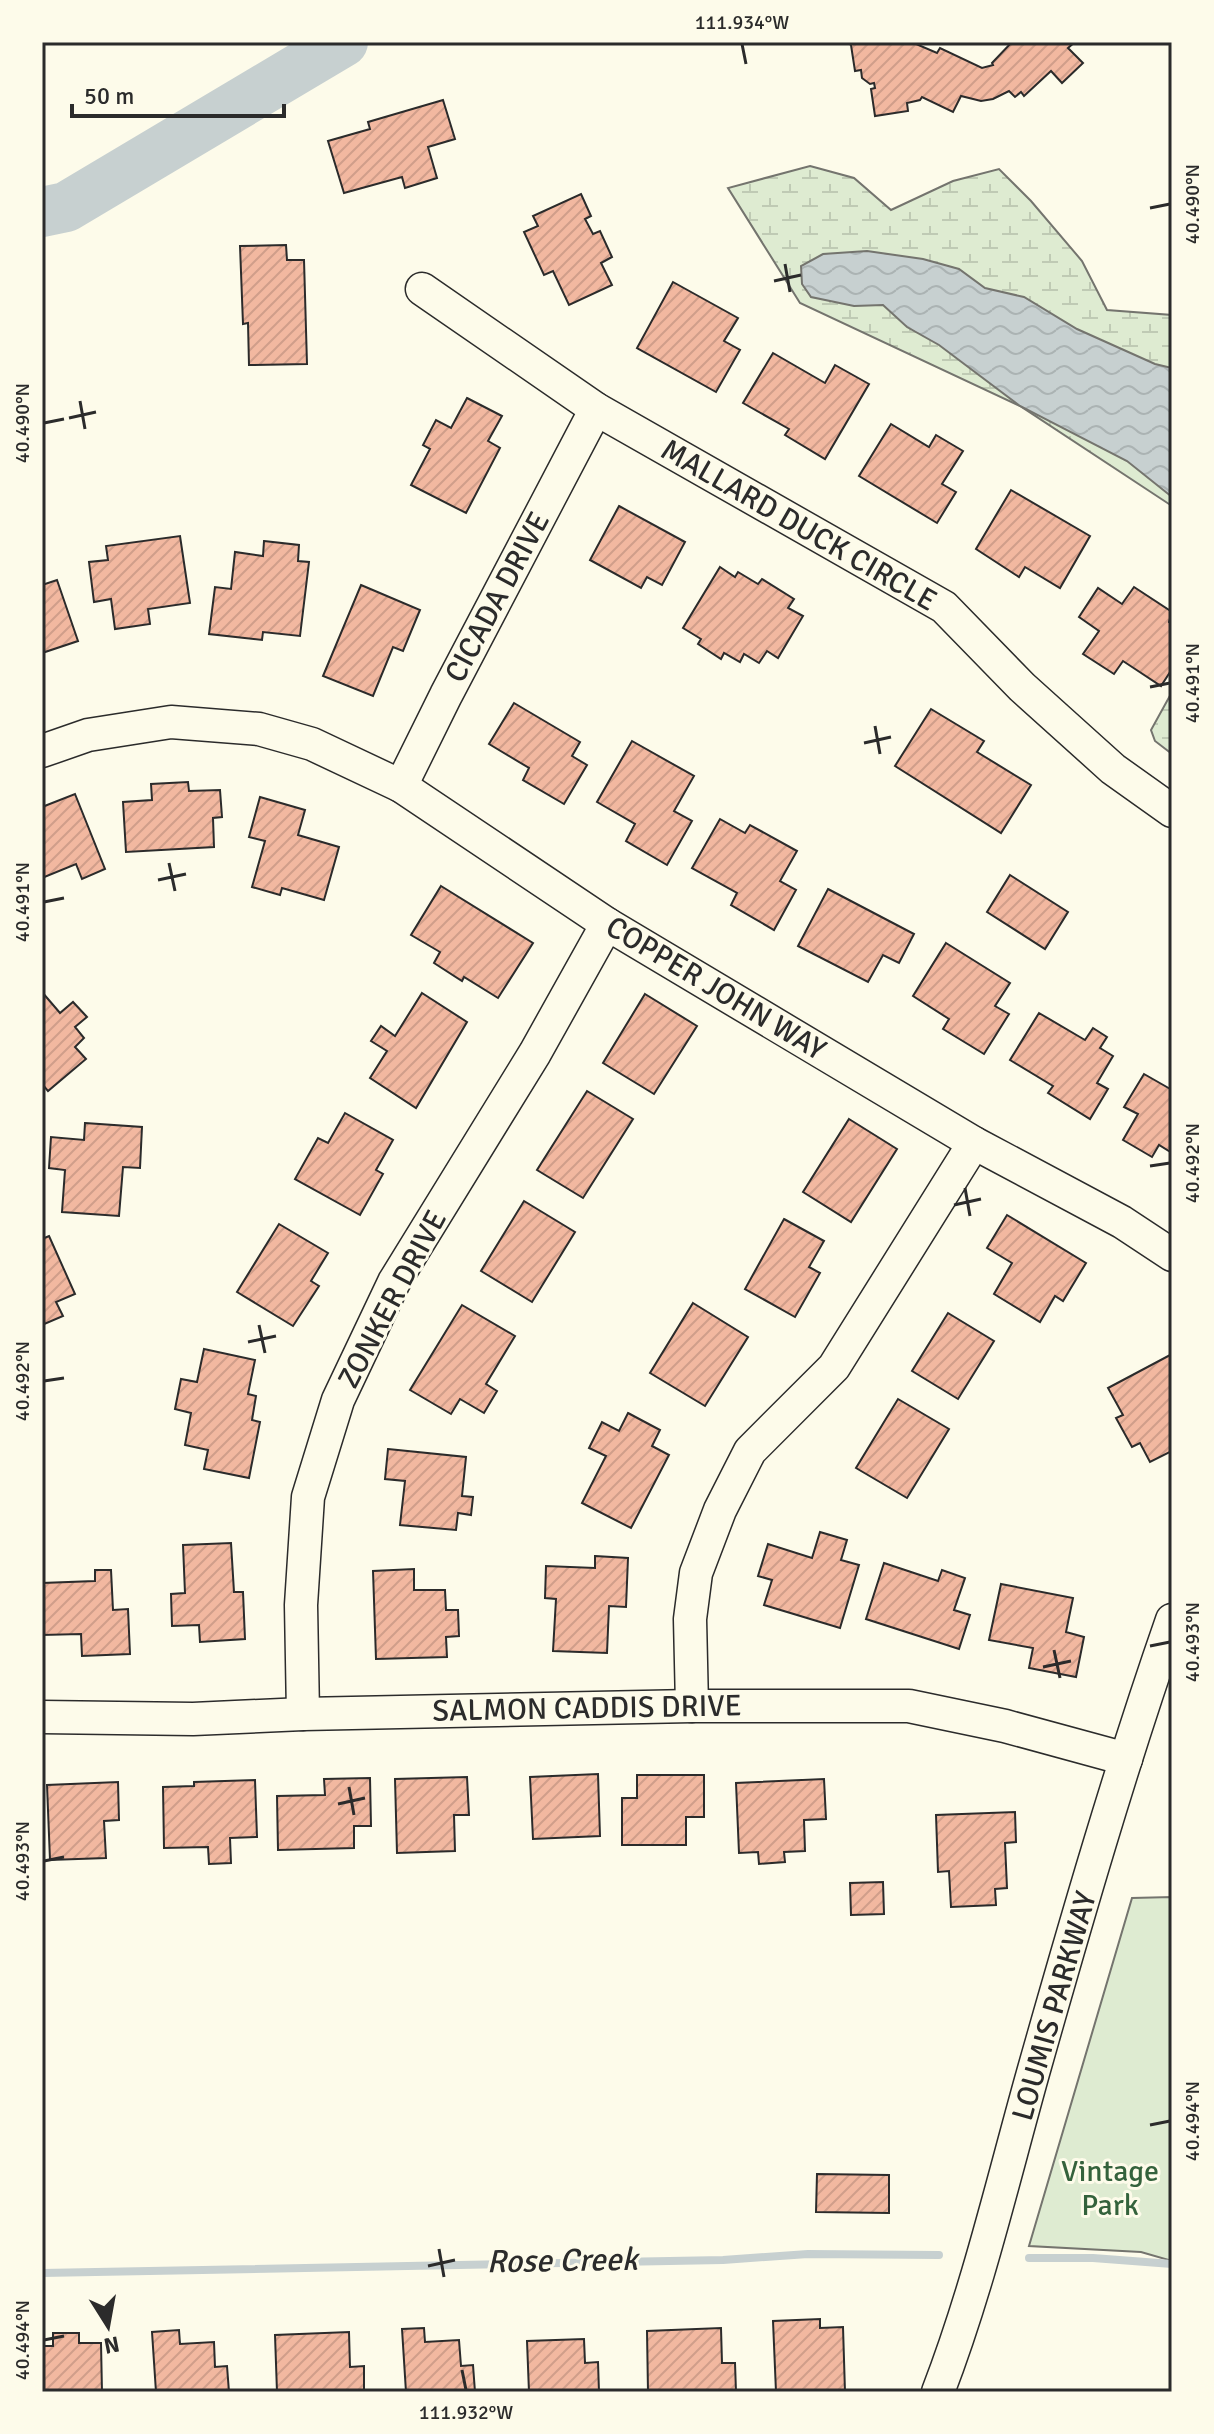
<svg xmlns="http://www.w3.org/2000/svg" width="1214" height="2434" font-family="Signika,sans-serif">
<style>
.green{fill:#deebd1;stroke:#74746e;stroke-width:2}
.wetland{fill:url(#wetland-marsh);stroke:#74746e;stroke-width:2}
.water{fill:url(#water-waves);stroke:#74746e;stroke-width:2}
.lines{fill:none;stroke-linecap:round;stroke-linejoin:round}
.stream{stroke:#c7d0d0;stroke-width:8}
.river{stroke:#c7d0d0;stroke-width:50}
.building{fill:url(#building-hatch);stroke:#2b2b2b;stroke-width:2}
.minor-casing{stroke:#2b2b2b;stroke-width:35}
.minor{stroke:#fdfbea;stroke-width:32}
.ticks{fill:none;stroke:#2b2b2b;stroke-width:3}
.labels{text-anchor:middle;stroke-width:6;stroke-linejoin:round;paint-order:stroke}
.street-label{font-size:30px;fill:#2b2b2b;stroke:#fdfbea}
.park-label{font-size:30px;fill:#34623c;stroke:#fdfbea}
.water-label{font-size:32px;font-style:italic;fill:#2b2b2b;stroke:#fdfbea}
.neatline{fill:none;stroke:#2b2b2b;stroke-width:3}
.ticks-label{font-size:20px;text-anchor:middle;fill:#2b2b2b}
</style>
<defs>
<pattern id="wetland-marsh" width="20" height="14" patternUnits="userSpaceOnUse" patternTransform="scale(2)"><rect width="20" height="14" fill="#deebd1"/><path d="M1 5h8M5 5V1M11 12h8M15 12V8" fill="none" stroke="#bfcab4"/></pattern>
<pattern id="water-waves" width="16" height="10" patternUnits="userSpaceOnUse" patternTransform="scale(2)"><rect width="16" height="10" fill="#c7d0d0"/><path d="M0 5q4-4 8 0t8 0" fill="none" stroke="#abb3b3"/></pattern>
<pattern id="building-hatch" width="6" height="6" patternUnits="userSpaceOnUse" patternTransform="scale(2)"><rect width="6" height="6" fill="#f2b8a0"/><path d="M-1 1l2-2M0 6l6-6M5 7l2-2" fill="none" stroke="#d09e8a"/></pattern>
</defs>
<rect width="100%" height="100%" fill="#fdfbea"/>
<!-- green -->
<polygon class="green" points="1172,1897 1172,2261 1141,2252 1029,2246 1132,1898"/>
<!-- wetland -->
<g class="wetland">
<polygon points="810,166 854,178 891,210 953,181 999,169 1031,201 1082,261 1107,310 1172,315 1172,506 1020,406 800,303 728,188"/>
<polygon points="1172,692 1172,754 1155,741 1151,730"/>
</g>
<!-- water -->
<polygon class="water" points="867,251 923,259 959,269 985,288 1024,297 1077,329 1155,364 1172,368 1172,497 1127,461 1020,406 939,345 907,327 883,305 854,306 811,297 802,284 801,266 823,254"/>
<g class="lines">
<!-- stream -->
<g class="stream">
<polyline points="1029,2258 1093,2258 1172,2264"/>
<polyline points="42,2273 723,2260 808,2254 939,2255"/>
</g>
<!-- river -->
<polyline class="river" points="42,212 66,207 343,42"/>
</g>
<!-- building -->
<g class="building">
<polygon points="846,42 924,42 916,44 937,53 940,48 982,68 993,65 992,63 1012,42 1075,42 1068,48 1083,63 1062,83 1051,71 1024,96 1021,92 1015,97 1009,91 993,99 981,101 961,96 953,112 922,97 920,100 907,103 908,111 875,116 871,89 875,88 874,83 870,84 862,78 861,70 855,71 851,45"/>
<polygon points="443,100 455,139 428,147 437,178 405,188 402,177 344,193 328,141 370,129 368,122"/>
<polygon points="581,194 591,216 585,219 593,234 600,231 612,257 601,263 612,285 569,305 553,271 544,275 524,232 538,226 533,216"/>
<polygon points="286,245 287,260 304,260 307,364 249,365 248,323 243,324 240,246"/>
<polygon points="673,282 738,318 724,341 740,350 716,392 637,348"/>
<polygon points="773,353 825,383 835,365 869,384 825,459 785,435 789,429 743,403"/>
<polygon points="467,398 502,416 488,441 500,448 466,513 411,485 430,449 423,445 436,420 451,428"/>
<polygon points="891,424 929,447 936,435 963,451 942,484 956,492 937,523 859,476"/>
<polygon points="1011,490 1090,536 1060,588 1025,567 1019,577 976,549"/>
<polygon points="619,506 685,542 662,585 647,577 641,588 590,560"/>
<polygon points="180,536 190,603 148,609 150,624 115,629 111,599 94,602 89,562 108,560 106,546"/>
<polygon points="264,541 299,545 298,561 309,562 300,636 263,632 262,640 209,634 215,587 231,589 235,552 263,556"/>
<polygon points="720,567 735,577 738,572 758,584 762,579 794,599 788,608 803,616 778,658 767,651 759,663 744,654 740,662 724,653 721,659 698,644 701,639 683,628"/>
<polygon points="57,580 78,641 42,653 42,585"/>
<polygon points="361,585 420,610 403,651 393,647 373,696 323,676"/>
<polygon points="1134,587 1172,612 1169,622 1172,624 1172,669 1161,686 1123,661 1114,674 1083,654 1099,631 1079,617 1098,588 1122,604"/>
<polygon points="514,703 580,742 572,756 587,765 564,804 523,780 529,768 489,744"/>
<polygon points="931,709 984,741 977,752 1031,785 1001,833 895,766"/>
<polygon points="632,741 694,776 674,811 692,821 667,865 626,841 635,824 597,802"/>
<polygon points="188,782 189,791 220,790 222,817 213,818 214,847 126,852 123,802 152,800 151,784"/>
<polygon points="75,794 105,869 82,879 76,864 42,878 42,807"/>
<polygon points="260,797 305,810 298,835 339,847 324,900 282,888 280,895 252,887 265,841 249,837"/>
<polygon points="720,819 745,833 750,825 797,851 780,881 796,890 774,930 731,905 737,893 692,868"/>
<polygon points="1010,875 1068,912 1045,949 987,912"/>
<polygon points="441,886 533,943 498,998 464,977 462,981 434,963 440,952 411,935"/>
<polygon points="828,889 914,934 899,963 883,955 868,982 798,946"/>
<polygon points="946,943 1010,983 995,1006 1009,1014 984,1054 943,1029 949,1019 913,996"/>
<polygon points="42,992 60,1013 73,1002 87,1017 75,1027 84,1038 75,1047 86,1059 48,1091 42,1084"/>
<polygon points="422,993 467,1022 416,1108 370,1078 387,1051 371,1041 381,1026 395,1036"/>
<polygon points="645,994 697,1026 654,1094 603,1063"/>
<polygon points="1039,1013 1085,1040 1093,1028 1107,1037 1100,1048 1113,1056 1097,1083 1108,1089 1090,1119 1048,1093 1053,1086 1010,1060"/>
<polygon points="1144,1074 1172,1090 1172,1153 1159,1145 1152,1157 1123,1140 1138,1114 1124,1107"/>
<polygon points="587,1091 633,1119 583,1198 537,1170"/>
<polygon points="345,1113 393,1140 376,1170 383,1174 360,1215 295,1179 318,1138 328,1143"/>
<polygon points="849,1119 897,1149 851,1222 803,1192"/>
<polygon points="85,1123 142,1127 140,1168 123,1167 119,1216 62,1212 65,1170 49,1168 51,1137 84,1140"/>
<polygon points="524,1201 575,1232 532,1302 481,1271"/>
<polygon points="1007,1215 1086,1263 1063,1301 1055,1296 1040,1322 994,1294 1012,1263 987,1248"/>
<polygon points="784,1219 824,1241 809,1267 820,1273 795,1317 745,1289"/>
<polygon points="279,1224 328,1253 311,1281 319,1286 293,1326 237,1292"/>
<polygon points="49,1236 75,1294 56,1302 63,1316 42,1325 42,1239"/>
<polygon points="693,1303 748,1337 705,1406 650,1373"/>
<polygon points="462,1305 515,1336 486,1384 497,1391 484,1413 460,1399 451,1414 410,1390"/>
<polygon points="948,1313 994,1341 958,1399 912,1371"/>
<polygon points="204,1349 255,1360 248,1394 256,1396 252,1420 260,1422 249,1478 204,1469 208,1450 185,1445 191,1413 175,1409 181,1379 197,1382"/>
<polygon points="1172,1354 1172,1451 1150,1462 1140,1443 1132,1447 1116,1418 1123,1415 1108,1388"/>
<polygon points="898,1399 949,1429 907,1498 856,1468"/>
<polygon points="628,1413 660,1430 652,1446 669,1455 631,1528 582,1503 606,1456 589,1448 602,1422 619,1431"/>
<polygon points="388,1449 466,1457 462,1496 473,1497 471,1515 458,1513 456,1530 400,1525 405,1481 385,1479"/>
<polygon points="820,1532 847,1540 841,1560 859,1565 840,1628 764,1605 772,1580 758,1576 768,1544 812,1558"/>
<polygon points="231,1543 234,1592 243,1592 245,1639 200,1642 199,1625 172,1626 171,1594 185,1593 183,1545"/>
<polygon points="595,1556 628,1558 626,1607 609,1606 607,1653 553,1651 556,1599 545,1598 546,1566 595,1568"/>
<polygon points="884,1563 938,1581 942,1570 965,1578 954,1610 970,1615 959,1649 866,1619"/>
<polygon points="414,1569 414,1590 445,1590 446,1610 458,1610 459,1636 446,1637 447,1657 376,1659 373,1571"/>
<polygon points="95,1570 111,1570 113,1610 128,1609 130,1654 82,1656 81,1634 42,1635 42,1583 95,1581"/>
<polygon points="1001,1584 1073,1598 1066,1632 1084,1637 1076,1677 1029,1668 1033,1648 989,1640"/>
<polygon points="598,1774 600,1836 533,1839 530,1777"/>
<polygon points="637,1775 704,1775 704,1817 686,1817 686,1845 622,1845 622,1798 637,1798"/>
<polygon points="467,1777 469,1815 454,1815 455,1851 397,1853 395,1779"/>
<polygon points="370,1778 371,1826 354,1826 354,1848 278,1850 277,1796 325,1795 324,1779"/>
<polygon points="824,1779 826,1819 804,1820 805,1851 784,1852 785,1862 759,1864 758,1852 739,1853 736,1783"/>
<polygon points="255,1780 257,1837 230,1838 231,1863 209,1864 208,1847 164,1848 163,1787 194,1786 194,1782"/>
<polygon points="118,1782 119,1820 104,1821 106,1858 50,1860 47,1785"/>
<polygon points="1015,1812 1016,1842 1005,1843 1007,1888 995,1889 996,1905 951,1907 949,1871 938,1872 936,1815"/>
<polygon points="883,1882 884,1914 851,1915 850,1883"/>
<polygon points="817,2174 889,2175 889,2213 816,2212"/>
<polygon points="820,2319 820,2328 843,2327 845,2392 776,2392 773,2321"/>
<polygon points="424,2328 425,2342 459,2340 461,2366 473,2365 475,2392 406,2392 402,2329"/>
<polygon points="721,2328 722,2363 735,2363 736,2392 648,2392 647,2331"/>
<polygon points="179,2330 180,2344 214,2342 215,2367 227,2366 229,2392 156,2392 152,2332"/>
<polygon points="349,2332 350,2367 364,2366 364,2392 277,2392 275,2335"/>
<polygon points="53,2333 79,2333 79,2343 101,2343 102,2392 42,2392 42,2346 53,2346"/>
<polygon points="584,2339 585,2363 598,2362 599,2392 529,2392 527,2341"/>
</g>
<g class="lines">
<defs>
<g id="minor">
<polyline points="422,289 596,409 944,607 1022,687 1113,769 1172,811"/>
<polyline points="42,751 88,735 171,722 259,729 312,744 401,786 607,924 974,1143 1122,1222 1172,1255"/>
<polyline points="401,786 446,695 596,409"/>
<polyline points="692,1706 690,1619 696,1573 720,1510 750,1451 834,1367 974,1143"/>
<polyline points="303,1714 301,1605 308,1497 338,1400 394,1282 535,1053 607,924"/>
<polyline points="42,1717 193,1719 303,1714 692,1706 909,1706 1005,1726 1126,1759"/>
<path d="M938 2392C978 2288 1003 2180 1033 2073 1076 1921 1120 1769 1172 1620"/>
</g>
</defs>
<!-- minor casing -->
<use href="#minor" class="minor-casing"/>
<!-- minor -->
<use href="#minor" class="minor"/>
</g>
<!-- ticks -->
<path class="ticks" d="M742 44 746 64M1150 208 1170 204M785 264 790 292M774 281 801 275M80 401 85 429M69 418 96 412M44 423 64 419M1150 687 1170 683M875 726 880 754M864 743 891 737M169 863 175 891M158 880 186 874M44 902 64 898M1150 1166 1170 1163M965 1188 970 1216M954 1205 981 1199M259 1325 265 1353M248 1342 276 1336M44 1381 64 1378M1150 1646 1170 1642M1054 1650 1060 1678M1043 1667 1071 1661M349 1787 354 1815M338 1804 365 1798M44 1861 64 1857M1150 2125 1170 2121M439 2249 444 2277M428 2266 455 2260M44 2340 64 2336M462 2370 466 2390"/>
<g class="labels">
<!-- street labels -->
<g class="street-label">
<text transform="translate(799 525) rotate(30)" y="10">MALLARD DUCK CIRCLE</text>
<text transform="translate(497 597) rotate(-62)" y="10">CICADA DRIVE</text>
<text transform="translate(716 988) rotate(31)" y="10">COPPER JOHN WAY</text>
<text transform="translate(392 1299) rotate(-62)" y="10">ZONKER DRIVE</text>
<text transform="translate(587 1708) rotate(-1)" y="10">SALMON CADDIS DRIVE</text>
<text transform="translate(1054 2006) rotate(-74)" y="10">LOUMIS PARKWAY</text>
</g>
<!-- park labels -->
<g class="park-label">
<text x="1110" y="2181">Vintage<tspan x="1110" dy="34">Park</tspan></text>
</g>
<!-- water labels -->
<g class="water-label">
<text transform="translate(562 2260) rotate(-1)" y="11">Rose Creek</text>
</g>
</g>
<!-- border -->
<rect width="1214" height="2434" fill="none" stroke="#fdfbea" stroke-width="88"/>
<!-- north arrow -->
<g transform="translate(108 2326) rotate(169)" stroke="#fdfbea" stroke-width="6" paint-order="stroke">
<path d="M0-6L14 30L0 20L-14 30Z" fill="#2b2b2b"/>
<text y="-12" font-size="22" font-weight="bold" text-anchor="middle" fill="#2b2b2b">N</text>
</g>
<!-- scale -->
<path d="M72 104v12h212v-12" fill="none" stroke="#2b2b2b" stroke-width="4"/>
<text x="84" y="104" font-size="24" fill="#2b2b2b" stroke="#fdfbea" stroke-width="6" paint-order="stroke">50 m</text>
<rect x="44" y="44" width="1126" height="2346" class="neatline"/>
<g class="ticks-label">
<text x="742" y="29">111.934°W</text>
<text transform="translate(1192 204) rotate(-90)" y="7">40.490°N</text>
<text transform="translate(22 423) rotate(-90)" y="7">40.490°N</text>
<text transform="translate(1192 683) rotate(-90)" y="7">40.491°N</text>
<text transform="translate(22 902) rotate(-90)" y="7">40.491°N</text>
<text transform="translate(1192 1163) rotate(-90)" y="7">40.492°N</text>
<text transform="translate(22 1381) rotate(-90)" y="7">40.492°N</text>
<text transform="translate(1192 1642) rotate(-90)" y="7">40.493°N</text>
<text transform="translate(22 1861) rotate(-90)" y="7">40.493°N</text>
<text transform="translate(1192 2121) rotate(-90)" y="7">40.494°N</text>
<text transform="translate(22 2340) rotate(-90)" y="7">40.494°N</text>
<text x="466" y="2419">111.932°W</text>
</g>
</svg>
